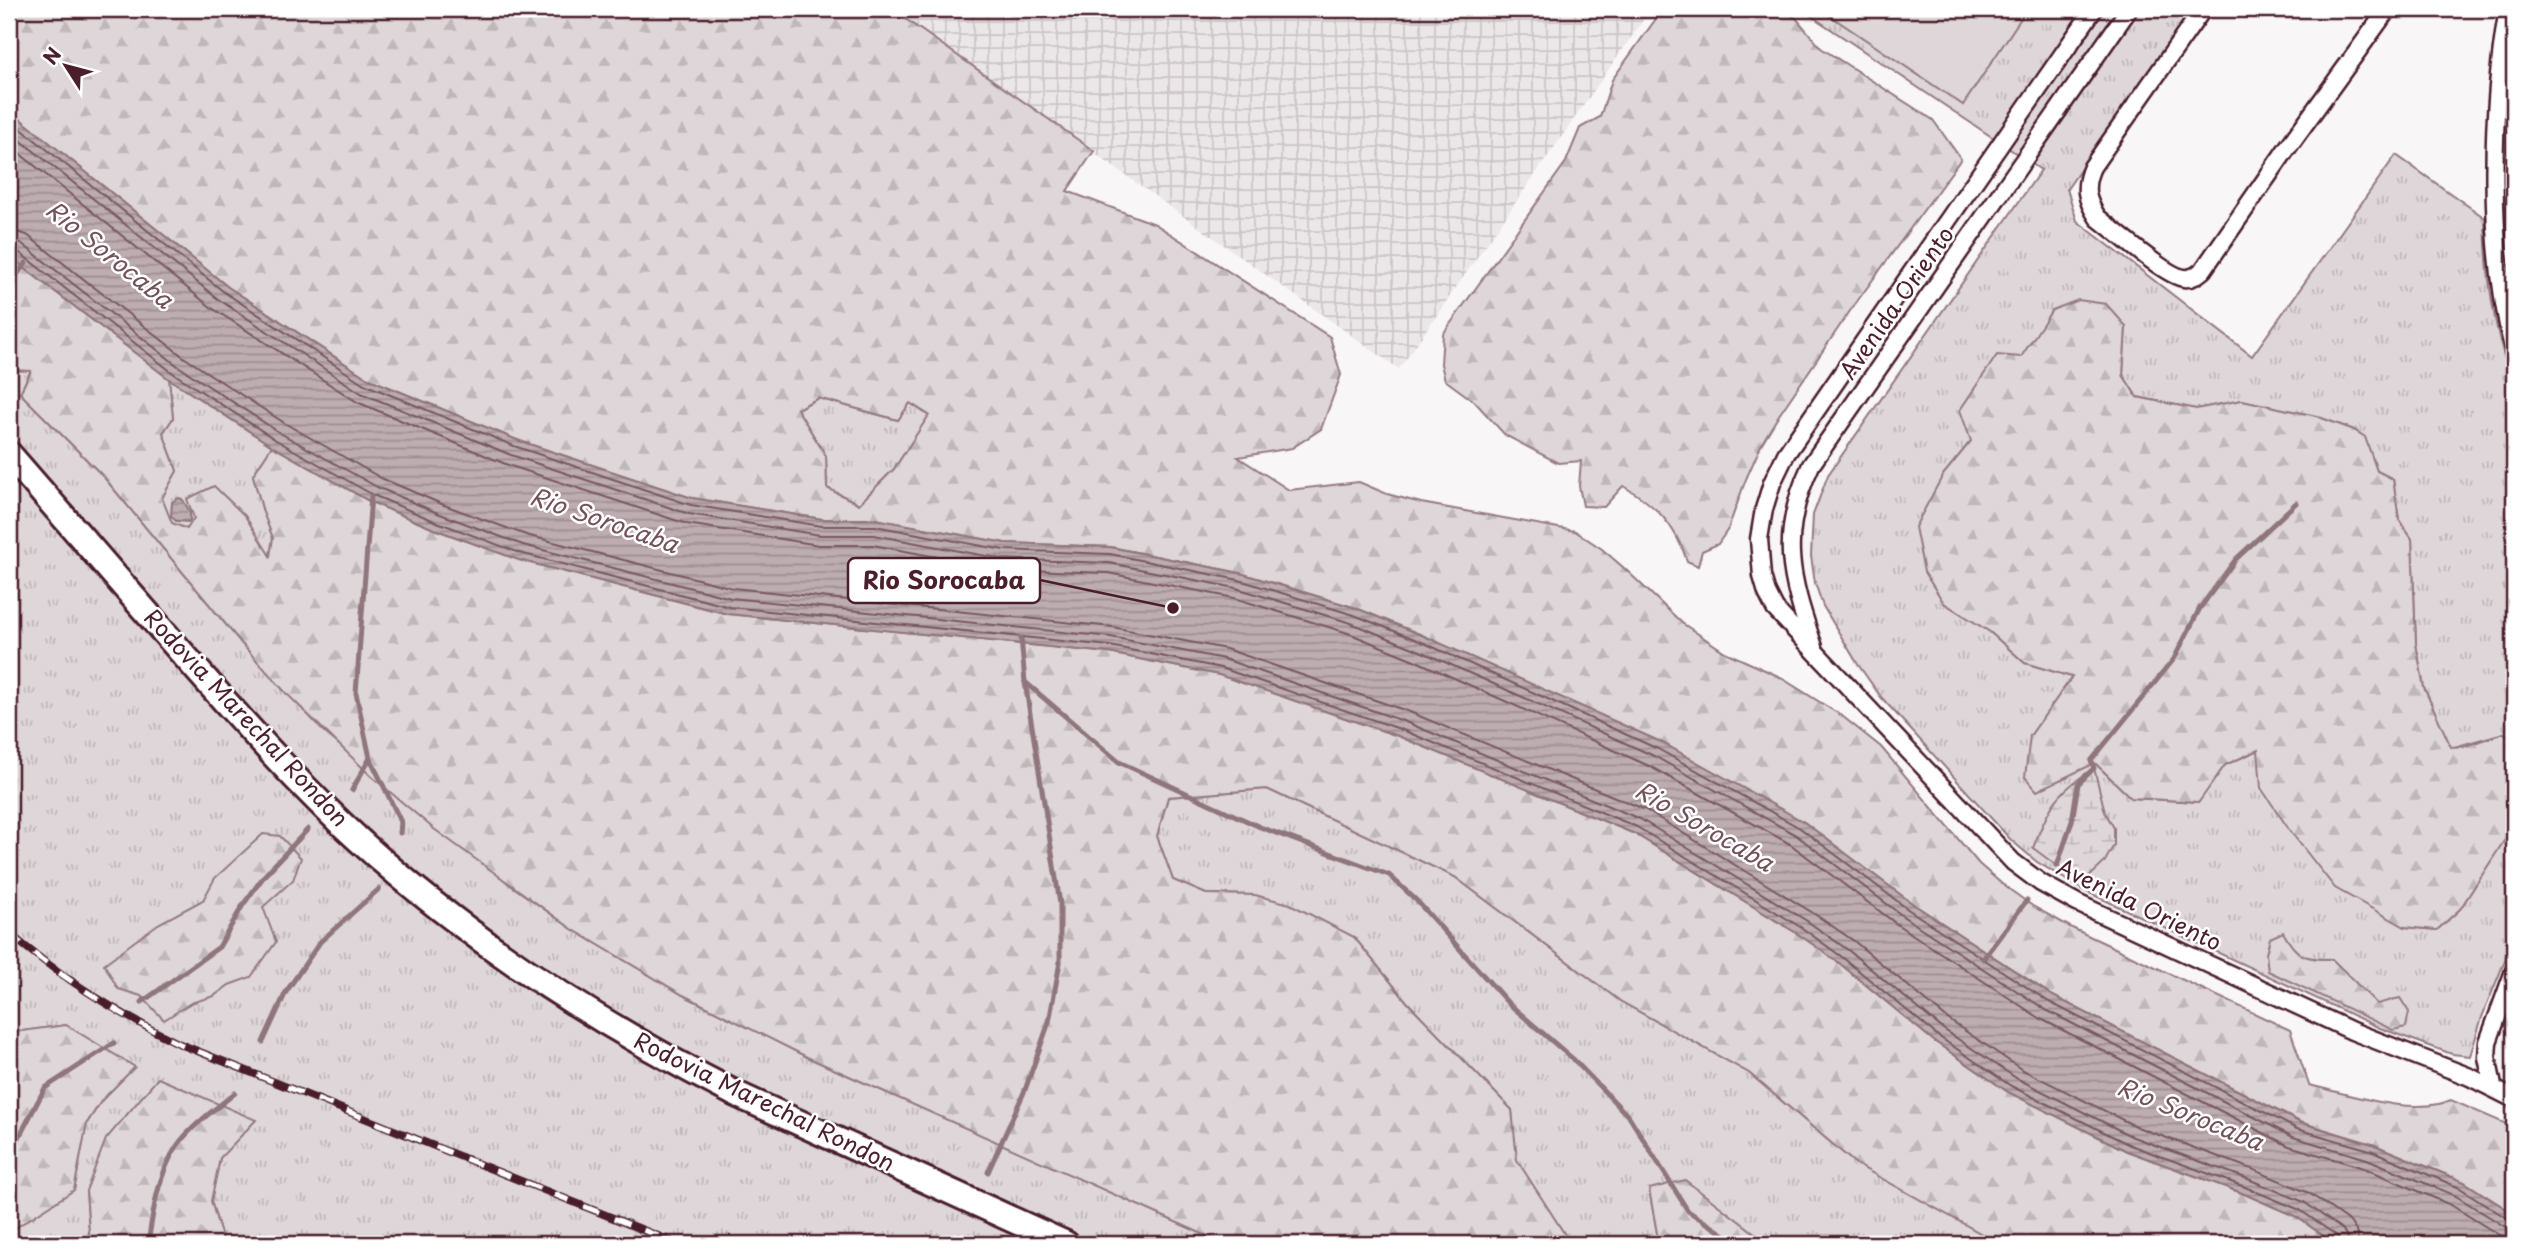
<svg xmlns="http://www.w3.org/2000/svg" width="2523" height="1253" font-family="'Playpen Sans',sans-serif">
<style>
.industrial{fill:url(#industrial-grid)}
.grass{fill:url(#grass-tufts);stroke:#947a82;stroke-width:2}
.forest{fill:url(#forest-firs);stroke:#947a82;stroke-width:2;fill-rule:evenodd}
.wetland{fill:url(#wetland-marsh);stroke:#947a82;stroke-width:2}
.garden{fill:#ded6d9;stroke:#947a82;stroke-width:2}
.water{fill:url(#water-rules);stroke:#8f747b;stroke-width:2}
.lines{fill:none;stroke-linecap:round;stroke-linejoin:round}
.shore{stroke:#785860;stroke-width:2}
.stream{stroke:#8f747b;stroke-width:5}
.street-casing{stroke:#4a1f2b;stroke-width:21}
.primary-casing{stroke:#4a1f2b;stroke-width:30}
.street{stroke:#fff;stroke-width:16}
.primary{stroke:#fff;stroke-width:24}
.rail-casing{stroke:#4a1f2b;stroke-width:8}
.rail{stroke:#fff;stroke-width:5;stroke-dasharray:16;stroke-linecap:butt}
.labels{text-anchor:middle;stroke-width:5;stroke-linejoin:round;paint-order:stroke}
.street-label{font-size:23px;fill:#4a1f2b;stroke:#fff}
.water-label{font-size:24px;font-style:italic;fill:#72515a;stroke:#fff}
.leader{fill:none;stroke:#4a1f2b;stroke-width:2.5}
.callout-dot{fill:#4a1f2b;stroke:#fff;stroke-width:2.5}
.callout{fill:#fff;stroke:#4a1f2b;stroke-width:2.5}
.callout-label{font-size:24px;text-anchor:middle;font-weight:bold;fill:#4a1f2b}
</style>
<defs>
<pattern id="industrial-grid" width="8" height="8" patternUnits="userSpaceOnUse" patternTransform="scale(1.75)"><rect width="8" height="8" fill="#ebe6e8"/><path d="M0 4h8M4 0v8" fill="none" stroke="#cbc5c7"/></pattern>
<pattern id="grass-tufts" width="24" height="20" patternUnits="userSpaceOnUse" patternTransform="scale(1.75)"><rect width="24" height="20" fill="#ded6d9"/><path d="M3 7l-1-3M5 7V3M7 7l1-3M15 17l-1-3M17 17v-4M19 17l1-3" fill="none" stroke="#c0b7ba"/></pattern>
<pattern id="forest-firs" width="22" height="20" patternUnits="userSpaceOnUse" patternTransform="scale(1.75)"><rect width="22" height="20" fill="#ded6d9"/><path d="M5 1l3.5 6h-7zM16 11l3.5 6h-7z" fill="#c0b7ba"/></pattern>
<pattern id="wetland-marsh" width="20" height="14" patternUnits="userSpaceOnUse" patternTransform="scale(1.75)"><rect width="20" height="14" fill="#ded6d9"/><path d="M1 5h8M5 5V1M11 12h8M15 12V8" fill="none" stroke="#c0b7ba"/></pattern>
<pattern id="water-rules" width="6" height="5" patternUnits="userSpaceOnUse" patternTransform="scale(1.75)"><rect width="6" height="5" fill="#bdadb0"/><path d="M0 2.5h6" fill="none" stroke="#9c8c8f"/></pattern>
</defs>
<rect width="100%" height="100%" fill="#f8f6f7"/>
<filter id="ink" filterUnits="userSpaceOnUse"><feTurbulence type="fractalNoise" baseFrequency=".0143" numOctaves="2"/><feDisplacementMap in="SourceGraphic" scale="14" xChannelSelector="R" yChannelSelector="G"/><feConvolveMatrix kernelMatrix="1 2 1 2 8 2 1 2 1" color-interpolation-filters="sRGB"/></filter>
<g filter="url(#ink)">
<!-- industrial -->
<polygon class="industrial" points="891,9 1651,9 1399,369"/>
<!-- grass -->
<g class="grass">
<path d="M1801 9H2192L2067 189 2077 221 2252 356 2396 155 2485 218C2486 276 2493 331 2514 386V740L2503 733 2451 748 2424 688 2416 644 2412 539 2399 520 2393 479 2377 471 2364 437 2354 430 2316 416 2242 400 2196 409 2137 397 2123 375 2126 326 2052 310 1971 441 1943 475 1944 603 1990 632 2025 663 2072 677 2030 736 2095 763 2131 798 2198 802 2225 765 2259 750 2405 927 2437 930 2460 909 2514 824V938L2482 1017 2470 1056 2452 1054 2380 1028 2083 890 2037 862 2011 840 1881 697 1857 663 1823 606 1815 583 1811 556 1813 515 1828 475 2041 170Z"/>
<polygon points="9,370 31,370 20,393 103,476 242,644 325,733 509,884 572,929 683,995 809,1058 1225,1244 224,1244 211,1201 220,1158 86,1191 90,1244 9,1244 9,1232 74,1190 87,1123 102,1100 134,1067 66,1025 15,1032 9,1026"/>
<polygon points="169,379 272,446 253,475 263,512 273,538 270,557 245,516 194,518 187,529 171,523 162,498 177,471 163,433 173,418"/>
<polygon points="818,398 898,420 910,403 929,416 894,469 859,504 827,488 826,456 797,409"/>
<polygon points="1267,789 1455,877 1620,1001 1749,1073 1856,1164 2001,1244 1775,1244 1649,1189 1659,1244 1571,1244 1516,1160 1512,1110 1407,1002 1354,937 1255,895 1206,894 1173,880 1157,836 1168,797"/>
</g>
<!-- forest -->
<g class="forest">
<path d="M9 9H891L1094 151 1067 191 1155 224 1330 337 1341 375 1321 429 1292 448 1238 457 1289 490 1359 482 1387 494 1421 503 1575 531 1602 549 1624 568 1682 623 1725 652 1778 676 1842 716 1881 747 1979 864 2002 884 2034 907 2072 928 2290 1030 2309 1085C2348 1094 2414 1117 2451 1100L2509 1125 2514 1129V1214L2464 1182 2372 1144 2300 1122 2053 996 1913 904 1804 822 1424 636 1356 608 1240 573 1111 547 1005 543 875 519H822L692 498 517 440 367 378 228 287 9 110ZM818 398 898 420 910 403 929 415 894 469 859 504 827 488 826 456 797 409Z"/>
<path d="M1663 9H1781L1797 19 1821 48 1933 120 1961 159 1850 311 1779 415 1762 443 1746 479 1728 529 1718 544 1702 551 1698 566 1687 561C1675 524 1656 505 1623 486L1604 507 1583 506 1579 486 1581 461 1558 463 1505 435 1475 402 1445 380 1441 364 1443 334 1566 162 1580 128 1600 117 1612 80Z"/>
<polygon points="9,253 23,267 169,379 173,418 163,433 177,471 162,498 172,523 187,529 194,518 187,499 214,486 245,516 270,556 273,538 263,512 253,475 272,446 369,501 434,529 519,560 728,614 1109,653 1220,675 1398,736 1635,834 1798,934 1838,962 1934,1041 2008,1092 2127,1151 2242,1193 2297,1217 2335,1244 2000,1244 1856,1164 1749,1073 1620,1001 1455,877 1267,789 1168,797 1157,836 1173,880 1206,894 1255,895 1290,904 1354,937 1407,1002 1512,1110 1517,1160 1571,1244 1225,1244 809,1058 683,995 572,929 434,829 371,776 286,693 242,644 103,476 20,393 31,371 9,370"/>
<polygon points="2078,300 2106,304 2126,326 2123,375 2137,397 2196,409 2242,400 2316,416 2354,430 2365,437 2377,471 2393,479 2399,520 2412,539 2416,644 2424,688 2451,747 2465,746 2504,733 2514,740 2513,827 2460,909 2437,930 2405,927 2335,888 2290,831 2261,788 2258,750 2225,765 2199,802 2131,798 2095,763 2037,791 2025,777 2030,736 2072,677 2025,663 1990,632 1944,603 1924,572 1915,527 1943,475 1971,441 1960,410 1997,355 2021,357 2052,310"/>
<polygon points="263,834 280,836 301,858 293,880 263,907 276,942 251,977 229,985 214,996 191,1003 164,1020 141,996 118,989 104,964 158,924 203,900 215,878"/>
<path d="M2283 932C2297 958 2305 959 2332 959L2377 1004 2400 998 2409 1012 2406 1027 2393 1030 2268 971 2266 954 2270 938Z"/>
<polygon points="66,1025 135,1067 102,1100 87,1123 74,1190 9,1232 9,1026 15,1032"/>
<polygon points="158,1078 256,1120 220,1158 211,1201 224,1244 90,1244 86,1191 106,1139"/>
<polygon points="1685,1180 1764,1240 1775,1244 1659,1244 1649,1189"/>
</g>
<!-- wetland -->
<path class="wetland" d="M2094 768 2105 812 2114 828V845L2104 863 2087 879 2057 866 2033 848C2049 806 2056 793 2094 768Z"/>
<!-- garden -->
<polygon class="garden" points="1820,9 2027,9 1963,105"/>
<!-- water -->
<g class="water">
<polygon points="9,110 228,287 367,378 517,440 692,498 822,519 875,519 1005,543 1110,547 1240,573 1356,608 1424,636 1661,742 1804,822 1913,904 2053,996 2299,1122 2372,1144 2464,1182 2514,1214 2514,1244 2335,1244 2297,1217 2242,1193 2127,1151 2008,1092 1934,1041 1838,962 1798,934 1635,834 1398,736 1219,675 1109,653 728,614 519,560 434,529 369,501 272,446 169,379 23,267 9,253"/>
<polygon points="179,498 183,500 190,512 190,520 188,522 176,521 171,516 172,502"/>
</g>
<g class="lines">
<!-- shore -->
<g class="shore">
<polyline points="9,119 224,292 364,384 514,446 691,505 821,526 875,526 1004,550 1110,554 1239,580 1354,615 1422,642 1658,749 1800,828 1909,910 2049,1002 2297,1129 2370,1150 2460,1188 2508,1219 2514,1220"/>
<polyline points="9,131 218,299 361,393 511,455 689,514 820,535 874,535 1002,559 1109,563 1236,588 1351,623 1418,650 1654,756 1796,835 1904,917 2046,1010 2293,1137 2367,1159 2456,1196 2504,1226 2514,1228"/>
<polyline points="9,145 212,308 357,402 508,465 687,524 819,545 873,545 1001,569 1108,573 1234,598 1348,633 1414,660 1649,766 1790,844 1898,925 2041,1019 2289,1146 2364,1168 2451,1205 2499,1235 2514,1239"/>
<polyline points="9,230 27,235 185,358 286,424 381,478 444,505 526,535 733,588 1112,627 1226,649 1407,711 1644,809 1813,913 1854,941 1949,1020 2021,1069 2137,1127 2252,1169 2309,1193 2350,1222 2356,1231 2359,1244"/>
<polyline points="9,240 21,243 178,366 280,433 377,487 440,514 523,545 731,598 1111,637 1224,659 1403,721 1640,819 1807,921 1848,950 1943,1029 2016,1078 2133,1137 2248,1179 2304,1202 2343,1230 2347,1237 2348,1244"/>
<polyline points="9,249 16,250 173,373 276,440 373,495 437,522 520,553 730,607 1110,646 1221,668 1400,729 1637,827 1802,928 1842,957 1938,1036 2011,1086 2130,1145 2245,1187 2300,1210 2337,1236 2339,1244"/>
</g>
<!-- stream -->
<g class="stream">
<polyline points="9,285 26,263"/>
<polyline points="371,496 356,693 370,758 401,822 400,833"/>
<polyline points="1025,682 1119,762 1260,827 1389,875 1416,900 1508,1003 1574,1060 1630,1118 1688,1211 1739,1244"/>
<polyline points="352,790 370,758"/>
<polyline points="2057,866 2072,821 2078,784 2094,768 2091,761 2174,659 2200,608 2236,559 2296,503"/>
<polyline points="1983,959 2027,900"/>
<polyline points="142,1002 219,947 243,905 264,876 308,829"/>
<polyline points="263,1042 286,992 320,942 379,889"/>
<polyline points="9,1156 45,1088 114,1043"/>
<polyline points="988,1172 1025,1090 1049,1022 1060,962 1060,904 1025,682 1021,638"/>
<path d="M148 1244C153 1209 160 1163 185 1136 199 1120 218 1107 235 1093"/>
<polyline points="954,1244 959,1235"/>
</g>
<defs>
<g id="street">
<polyline points="2094,9 1786,454 1772,483 1764,509 1759,539 1762,576 1767,593 1775,609 2013,862 2041,883 2077,903 2352,1031 2470,1077 2514,1099"/>
<path d="M2203 9 2092 167C2083 187 2086 200 2098 218 2114 230 2167 277 2184 278 2192 279 2197 275 2203 270L2288 147 2388 9"/>
<path d="M2508 9C2490 111 2488 251 2514 352"/>
<path d="M1814 647C1790 577 1778 535 1811 465L2129 9"/>
<polyline points="2493,1086 2487,1057 2488,1042 2514,971"/>
</g>
<path id="primary" d="M9 454C62 515 115 576 168 637 230 707 291 778 360 841 473 944 600 1025 736 1094L1066 1244"/>
</defs>
<!-- street casing -->
<use href="#street" class="street-casing"/>
<!-- primary casing -->
<use href="#primary" class="primary-casing"/>
<!-- street -->
<use href="#street" class="street"/>
<!-- primary -->
<use href="#primary" class="primary"/>
<defs>
<path id="rail" d="M9 933C63 979 116 1013 180 1044L678 1244"/>
</defs>
<!-- rail casing -->
<use href="#rail" class="rail-casing"/>
<!-- rail -->
<use href="#rail" class="rail"/>
</g>
</g>
<g class="labels">
<!-- street labels -->
<g class="street-label">
<text transform="translate(1897 303) rotate(-55)" y="8">Avenida Oriento</text>
<text transform="translate(246 718) rotate(47)" y="8">Rodovia Marechal Rondon</text>
<text transform="translate(2139 905) rotate(26)" y="8">Avenida Oriento</text>
<text transform="translate(764 1102) rotate(26)" y="8">Rodovia Marechal Rondon</text>
</g>
<!-- water labels -->
<g class="water-label">
<text transform="translate(109 255) rotate(39)" y="8">Rio Sorocaba</text>
<text transform="translate(604 521) rotate(19)" y="8">Rio Sorocaba</text>
<text transform="translate(1704 827) rotate(30)" y="8">Rio Sorocaba</text>
<text transform="translate(2190 1115) rotate(22)" y="8">Rio Sorocaba</text>
</g>
</g>
<!-- callouts -->
<path class="leader" d="M1173 608L1040 580"/>
<circle class="callout-dot" cx="1173" cy="608" r="7"/>
<rect class="callout" x="848" y="558" width="192" height="45" rx="7"/>
<g class="callout-label">
<text x="944" y="589">Rio Sorocaba</text>
</g>
<!-- margin -->
<rect width="2523" height="1253" fill="none" stroke="#fff" stroke-width="35"/>
<rect x="18" y="18" width="2488" height="1218" fill="none" stroke="#4a1f2b" stroke-width="2.5" filter="url(#ink)"/>
<!-- north arrow -->
<g transform="translate(66 66) rotate(306)" stroke="#ffffff" stroke-width="5" paint-order="stroke">
<path d="M0-5L12 26L0 18L-12 26Z" fill="#4a1f2b"/>
<text y="-10" font-size="19" font-weight="bold" text-anchor="middle" fill="#4a1f2b">N</text>
</g>
</svg>
